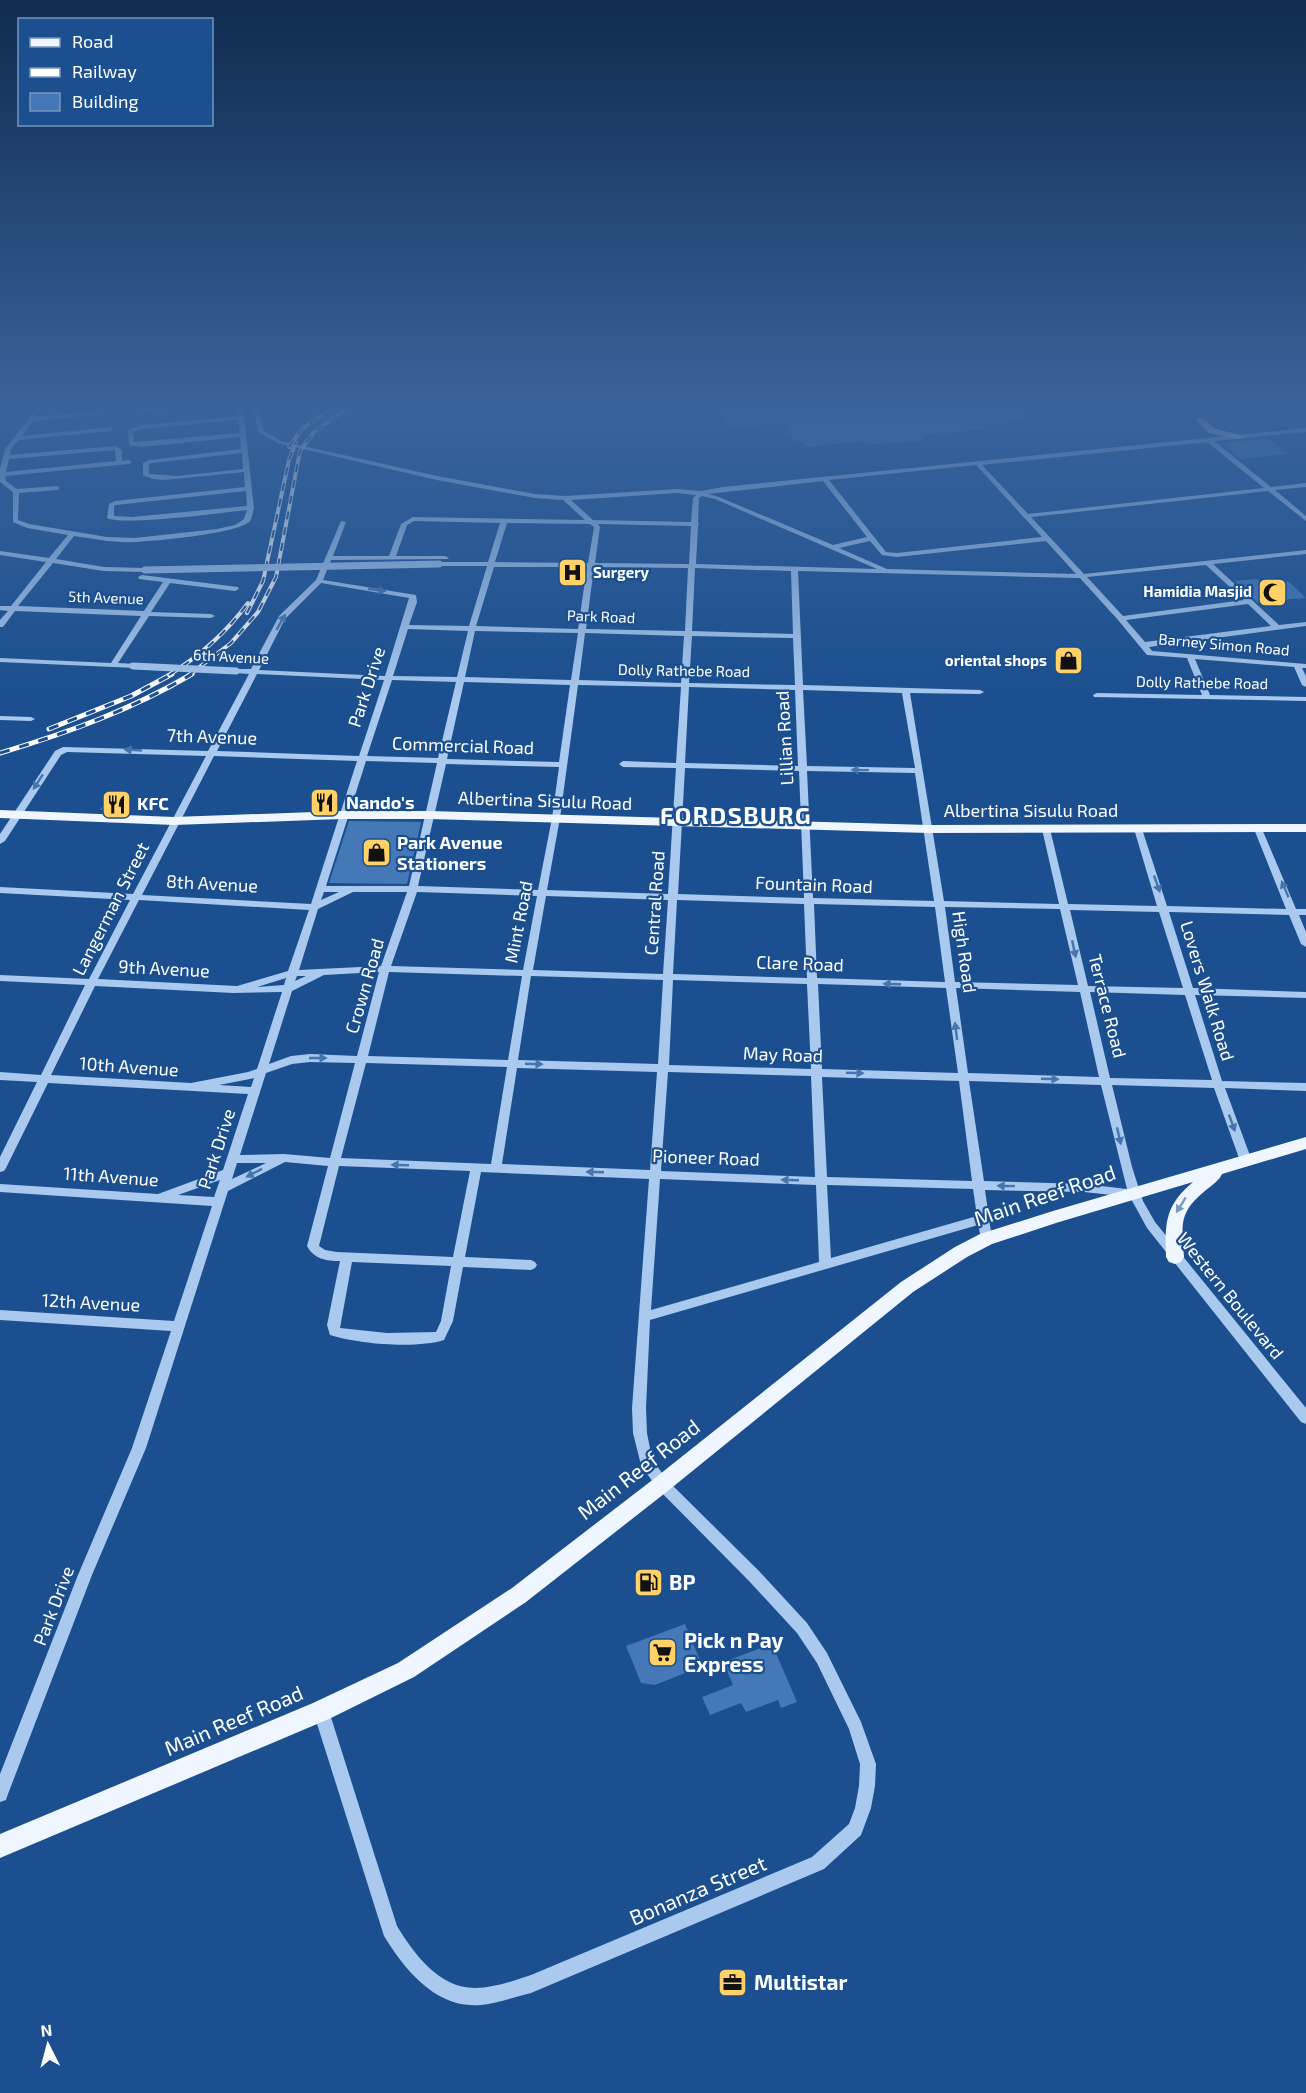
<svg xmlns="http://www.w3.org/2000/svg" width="1306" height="2093" font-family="'Exo 2',sans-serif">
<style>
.building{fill:#4478b7}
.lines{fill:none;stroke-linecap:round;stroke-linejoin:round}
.minor{fill:#a9c9ee;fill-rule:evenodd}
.major{fill:#f0f6ff;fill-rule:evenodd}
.highway{fill:#fff;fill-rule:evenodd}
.rail-far1-casing{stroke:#fff;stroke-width:4}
.rail-casing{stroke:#fff;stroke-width:5}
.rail-far1{stroke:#1b4f8f;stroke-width:2;stroke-dasharray:8;stroke-linecap:butt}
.rail{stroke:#1b4f8f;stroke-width:3;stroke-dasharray:10;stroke-linecap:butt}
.minor-bridge{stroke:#a9c9ee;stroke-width:7}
.oneway{fill:#4674ac}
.oneway2{fill:#7b9ac1}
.labels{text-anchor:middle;stroke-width:4.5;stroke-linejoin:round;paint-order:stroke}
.far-poi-label{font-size:15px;font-weight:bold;fill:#fff;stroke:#1b4f8f;text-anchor:end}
.far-street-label{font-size:15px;fill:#fff;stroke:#1b4f8f}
.street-label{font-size:18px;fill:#fff;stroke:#1b4f8f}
.poi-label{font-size:18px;font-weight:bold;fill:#fff;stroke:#1b4f8f;text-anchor:start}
.near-street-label{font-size:21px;fill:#fff;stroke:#1b4f8f}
.near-poi-label{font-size:21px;font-weight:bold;fill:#fff;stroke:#1b4f8f;text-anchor:start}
.district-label{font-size:24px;font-weight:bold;letter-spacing:1.5px;fill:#fff;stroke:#1b4f8f}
</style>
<rect width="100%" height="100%" fill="#1b4f8f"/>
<!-- building -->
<g class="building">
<polygon points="718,408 1014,408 1026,420 982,424 987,429 923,435 926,439 917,441 866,445 863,441 806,447 802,441 796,442 783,423 731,428"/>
<polygon points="1268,438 1288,454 1241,459 1221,443"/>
<polygon points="1257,579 1279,600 1258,603 1235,581"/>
<polygon points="1278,580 1289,582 1306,598 1279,600"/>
<polygon points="107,798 130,798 124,810 100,810"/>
<polygon points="349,821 421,822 407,884 329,883"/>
<polygon points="685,1624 700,1660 690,1671 655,1685 641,1683 626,1646"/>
<polygon points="772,1644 797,1702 781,1708 778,1700 746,1712 741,1703 710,1715 702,1697 733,1685 723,1662"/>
</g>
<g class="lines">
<!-- minor -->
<g class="minor">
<path d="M37 408H43L36 417 98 411 101 413 98 415 33 421 22 436 111 427 114 429 111 431 19 440 11 449 10 455 117 446 122 450V461L129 460 132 462 129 464 5 476 6 481 17 489 57 486 60 488 57 490 19 493 18 520 29 524 107 537 135 538 217 529 235 525 244 519 247 510C222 513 123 526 107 518L109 504 115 501 245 487 244 472 164 480 153 479 143 475V463L149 460 241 449 240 437 141 447 129 445 128 430 140 425 238 416 237 408H243L254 508C253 512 252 518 250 521 238 534 154 541 135 542 114 543 94 539 74 536L56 559 104 567 145 568 149 570 145 572 104 571 53 563 18 606 144 611 163 582 139 579 138 577 142 575 238 587 239 589 235 591 170 583 151 612 211 614 215 616 211 618 149 616 118 663 136 664V668L0 662V658L111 663 141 616 15 611 3 627H0V620L8 611 0 610V606H11L46 562 0 555V551L49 558 68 535 27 528 13 522V492L0 482V469L5 449ZM238 420 240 433 134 442 133 432 141 429ZM115 450 116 461 6 472 9 459ZM242 453 243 469 178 476 149 474V464L152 463ZM246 491 247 506 132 517 114 516V506L116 505Z"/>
<polygon points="142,408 169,408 166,410 139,411 139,409"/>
<path d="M253 408H259L264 431 281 441 437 476 535 494 565 496 677 489 701 491 723 487 1306 428V432L1214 441 1271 487 1306 483V487L1275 490 1306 516V521L1268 491 1031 517 1084 574 1306 550V554L1213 564 1279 625 1306 622V626L1149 647 1152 651 1306 664V668H1302L1306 676V687L1302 685 1294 667 1195 659 1210 695 1306 697V701L1094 697 1093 695 1097 693 1202 695 1187 658 1147 655 1118 620 1080 578 798 571 803 685 980 690 984 692 980 694 910 693 944 901 1059 904 1042 829 1046 826 1050 829 1068 904 1157 906 1134 829 1138 826 1142 829 1167 906 1286 909 1254 829 1258 826 1262 829 1296 909H1306V915H1299L1306 932V947L1301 944 1289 915 1169 912 1193 988 1306 992V998L1195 995 1222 1081 1306 1083V1091L1225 1088 1252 1161 1250 1164H1242L1240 1161 1214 1088 1112 1085 1132 1167 1143 1201 1155 1222 1306 1408V1424L1301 1422 1147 1228 1130 1197 1084 1192 985 1190 992 1239 990 1242 986 1244 982 1242 978 1225 650 1320 646 1408 647 1433 652 1459 667 1480 759 1571 807 1623 827 1653 861 1722 876 1764 875 1786 871 1808 861 1835 824 1869 531 1993C515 1997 498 2003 481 2005 436 2009 405 1970 384 1936L313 1711 316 1706 321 1703 326 1706 329 1711 397 1926C414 1954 439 1988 475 1988 494 1988 513 1981 531 1975L812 1857 849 1824 855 1808 859 1786 860 1764 849 1729 817 1663 797 1633 749 1581 657 1488 641 1465 633 1433 632 1408 649 1179 481 1172 465 1257 531 1260 535 1262 537 1265 535 1268 531 1270 463 1267 453 1321 444 1340C416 1349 358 1344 330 1335L327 1325 340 1261C326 1261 314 1259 307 1246L328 1166 285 1162 228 1191 146 1448 92 1575 8 1794 6 1800 0 1802V1774L78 1575 132 1448 171 1331 0 1320V1310L174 1321 212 1206 0 1192V1184L158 1194 223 1170 248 1094 48 1083 6 1168 4 1171 0 1172V1157L37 1082 0 1080V1072L41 1075 85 985 0 981V975L89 979 130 900 0 893V887L133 894 206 756 67 752 61 755 5 841 0 844V834L55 751 63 747 208 751 249 674 236 673 232 671 236 669H251L279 616 316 580 341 521 346 522 333 556H389L401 524 413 517 585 520 563 500 535 498 437 480 277 443 258 432ZM1207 442 1264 488 1028 514 982 465ZM976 465 1042 537 897 553 886 552 829 480ZM823 481 867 537 833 545 719 497 708 494ZM677 493 696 495 693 498 691 522 593 520 571 500ZM702 496 715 499 877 569 696 564 698 526 699 524 698 522 699 498ZM414 521 500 523 488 562H439L435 564 439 566H487L469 626 409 625 417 602 416 595 323 580 331 560 447 559 449 558 445 556H396L407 525ZM507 523 590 524 594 527 588 563 495 562ZM598 524 691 526 689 564 595 563 600 527ZM870 541 882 555 897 557 1046 541 1076 574 887 569 839 548ZM1206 565 1244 600 1123 616 1087 577ZM494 567H587L578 629 476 626ZM594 567 688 568 685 631 586 629ZM695 568 791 571 793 634 692 631ZM321 583 409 598 385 676 259 670 285 619ZM1248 604 1271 626 1145 642 1126 620ZM408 629 468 631 457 677 393 676ZM475 631 578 633 571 680 465 677ZM585 633 684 636 681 683 579 680ZM692 636 793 638 795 685 689 683ZM257 674 384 680 359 756 217 751ZM392 680 456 682 438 758 367 756ZM464 682 570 685 559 762 447 759ZM578 685 681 687 676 763 623 761 619 764 623 767 676 768 668 894 547 890 560 818ZM689 687 795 690 798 766 685 763ZM803 690 902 693 915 768 807 766ZM214 756 357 761 311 904 142 895ZM366 761 437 763 409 886H326ZM446 764 559 767 552 818 538 890 418 886ZM685 768 799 771 804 898 678 894ZM807 771 915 773 934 901 813 898ZM324 892H339L321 900ZM353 892H407L381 966 299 970 318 909ZM417 892 537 896 523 970 391 966ZM546 896 668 900 663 974 533 970ZM139 900 309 910 288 971 237 986 98 979ZM677 900 804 904 807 978 673 974ZM814 904 935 907 945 982 817 978ZM945 907 1060 909 1078 985 955 982ZM1070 910 1159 912 1183 988 1088 986ZM379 972 357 1056 310 1054 291 1056 269 1064 292 991 324 975ZM389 972 522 976 508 1060 368 1056ZM297 976H306L295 981ZM531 976 663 980 658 1064 518 1060ZM286 978 284 985 257 987ZM673 980 807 984 811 1069 669 1065ZM818 984 946 988 958 1073 822 1069ZM95 986 233 993 282 992 257 1069 248 1072 191 1083 51 1075ZM956 988 1080 992 1099 1077 968 1073ZM1090 992 1185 995 1212 1080 1110 1078ZM310 1062 355 1063 330 1158 284 1154 240 1155 266 1073 292 1064ZM366 1063 507 1067 491 1164 341 1158ZM517 1068 657 1072 650 1170 502 1164ZM668 1072 811 1076 815 1177 661 1171ZM822 1077 959 1081 972 1181 827 1177ZM254 1078 251 1087 219 1085 250 1079ZM969 1081 1101 1085 1127 1189 1084 1184 984 1181ZM237 1163H266L232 1179ZM339 1166 470 1171 453 1257 337 1252 325 1250 319 1246ZM660 1179 816 1185 819 1262 651 1310ZM220 1180 214 1197 178 1195ZM827 1185 973 1189 977 1216 831 1258ZM352 1262 451 1266 441 1321 436 1332 387 1333 340 1328Z"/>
<polygon points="0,716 31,717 35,719 31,721 0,720"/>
</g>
<!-- major -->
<g class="major">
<polygon points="0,810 174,817 342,811 428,811 929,825 1306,824 1306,832 929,833 428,819 342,819 174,825 0,818"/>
<path d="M1306 1137V1149L1222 1174C1219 1181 1212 1185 1206 1190 1178 1213 1182 1224 1184 1257L1181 1262 1175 1264 1169 1262 1166 1257C1165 1222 1165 1206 1193 1182L1056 1223 992 1244 967 1257 913 1292 669 1490 526 1602 414 1677 329 1719 0 1858V1834L313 1703 398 1663 512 1588 655 1478 901 1282 955 1247 980 1234 1053 1211Z"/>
</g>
<!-- highway -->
<polygon class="highway" points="1201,417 1216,429 1244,436 1239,439 1209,433 1196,420"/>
<defs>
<g id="rail-far1">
<polyline points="289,447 302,429 326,412"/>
<polyline points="247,613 263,581 289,460 296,442"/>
<path d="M169 675C201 655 226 633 248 603"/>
<polyline points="189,675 231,643 258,612 276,577 300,451 314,432 347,408"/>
</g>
<g id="rail">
<polyline points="49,729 131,696 172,674"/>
<path d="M0 753C67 733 131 710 192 674"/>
</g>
</defs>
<!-- rail-far1 casing -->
<use href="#rail-far1" class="rail-far1-casing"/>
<!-- rail casing -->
<use href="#rail" class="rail-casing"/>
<!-- rail-far1 -->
<use href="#rail-far1" class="rail-far1"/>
<!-- rail -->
<use href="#rail" class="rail"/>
<!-- minor-bridge -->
<g class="minor-bridge">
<polyline points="145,570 439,564"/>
<polyline points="133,666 236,671"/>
</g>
</g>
<!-- one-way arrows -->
<defs><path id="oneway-solid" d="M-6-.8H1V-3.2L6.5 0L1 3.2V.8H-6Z" transform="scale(1.5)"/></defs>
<g class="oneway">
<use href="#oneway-solid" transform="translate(377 590) rotate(8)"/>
<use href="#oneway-solid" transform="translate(281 622) rotate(-60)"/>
<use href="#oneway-solid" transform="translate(133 750) rotate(-177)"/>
<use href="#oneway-solid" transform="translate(860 770) rotate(-179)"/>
<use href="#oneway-solid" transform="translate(38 782) rotate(123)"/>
<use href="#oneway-solid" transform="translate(1157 884) rotate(71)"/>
<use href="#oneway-solid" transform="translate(1285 889) rotate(-113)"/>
<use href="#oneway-solid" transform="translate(1074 949) rotate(78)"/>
<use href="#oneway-solid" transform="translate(892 984) rotate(-178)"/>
<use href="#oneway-solid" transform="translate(956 1031) rotate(-97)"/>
<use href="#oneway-solid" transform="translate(318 1058)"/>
<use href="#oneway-solid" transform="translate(534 1064) rotate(2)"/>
<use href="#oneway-solid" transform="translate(855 1073) rotate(2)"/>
<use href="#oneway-solid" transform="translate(1050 1079) rotate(2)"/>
<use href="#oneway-solid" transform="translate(1232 1123) rotate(70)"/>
<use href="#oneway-solid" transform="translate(1119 1136) rotate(77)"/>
<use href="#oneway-solid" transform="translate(400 1165) rotate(-178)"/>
<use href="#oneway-solid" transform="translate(595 1172) rotate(-178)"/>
<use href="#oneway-solid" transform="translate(254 1173) rotate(153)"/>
<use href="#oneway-solid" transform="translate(790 1180) rotate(-178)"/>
<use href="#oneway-solid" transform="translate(1006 1186) rotate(-179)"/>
</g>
<use class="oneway2" href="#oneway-solid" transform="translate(1181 1205) rotate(122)"/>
<!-- sky -->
<linearGradient id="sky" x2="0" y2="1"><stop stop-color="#0f2b4f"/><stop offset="0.58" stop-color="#39639b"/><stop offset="1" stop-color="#39639b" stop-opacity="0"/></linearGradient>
<rect width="1306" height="701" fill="url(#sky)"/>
<!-- icons -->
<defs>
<symbol id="hospital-square" viewBox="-11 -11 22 22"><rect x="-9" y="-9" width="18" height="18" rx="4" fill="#ffd166" stroke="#1b4f8f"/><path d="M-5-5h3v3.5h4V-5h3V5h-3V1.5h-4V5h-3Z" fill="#111"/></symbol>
<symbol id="mosque-square" viewBox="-11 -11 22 22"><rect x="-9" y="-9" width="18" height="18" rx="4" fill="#ffd166" stroke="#1b4f8f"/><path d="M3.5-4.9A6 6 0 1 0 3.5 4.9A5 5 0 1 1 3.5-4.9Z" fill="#111"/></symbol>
<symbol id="shop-square" viewBox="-11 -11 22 22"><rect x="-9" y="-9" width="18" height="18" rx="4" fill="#ffd166" stroke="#1b4f8f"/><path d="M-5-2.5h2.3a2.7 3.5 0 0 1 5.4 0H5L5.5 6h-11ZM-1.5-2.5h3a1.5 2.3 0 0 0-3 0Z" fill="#111"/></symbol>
<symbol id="restaurant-square" viewBox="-11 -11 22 22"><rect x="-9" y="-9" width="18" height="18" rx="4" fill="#ffd166" stroke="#1b4f8f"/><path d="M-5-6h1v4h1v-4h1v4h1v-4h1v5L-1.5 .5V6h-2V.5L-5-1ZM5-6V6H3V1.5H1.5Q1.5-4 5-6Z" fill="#111"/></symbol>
<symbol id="fuel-square" viewBox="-11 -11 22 22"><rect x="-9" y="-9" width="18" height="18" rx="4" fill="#ffd166" stroke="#1b4f8f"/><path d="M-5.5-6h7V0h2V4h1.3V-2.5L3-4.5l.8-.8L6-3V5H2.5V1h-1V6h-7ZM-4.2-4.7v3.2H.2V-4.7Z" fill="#111"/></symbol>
<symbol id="supermarket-square" viewBox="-11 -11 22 22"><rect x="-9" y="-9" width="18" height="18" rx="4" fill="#ffd166" stroke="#1b4f8f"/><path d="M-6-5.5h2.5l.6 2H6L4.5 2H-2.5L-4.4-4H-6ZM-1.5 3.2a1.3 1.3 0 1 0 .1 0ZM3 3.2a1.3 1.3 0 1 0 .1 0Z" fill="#111"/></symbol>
<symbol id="office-square" viewBox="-11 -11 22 22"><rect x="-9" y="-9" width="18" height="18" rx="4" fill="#ffd166" stroke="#1b4f8f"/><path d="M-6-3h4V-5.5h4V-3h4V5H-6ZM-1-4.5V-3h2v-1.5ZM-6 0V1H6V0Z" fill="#111"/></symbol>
</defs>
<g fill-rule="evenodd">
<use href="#hospital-square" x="556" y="556" width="33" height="33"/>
<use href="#mosque-square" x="1256" y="576" width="33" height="33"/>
<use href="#shop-square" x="1052" y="644" width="33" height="33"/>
<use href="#restaurant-square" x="308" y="786" width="33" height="33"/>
<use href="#restaurant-square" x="100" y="788" width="33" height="33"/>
<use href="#shop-square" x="360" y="836" width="33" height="33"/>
<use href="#fuel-square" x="632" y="1566" width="33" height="33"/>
<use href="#supermarket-square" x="646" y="1636" width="33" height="33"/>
<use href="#office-square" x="716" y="1966" width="33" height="33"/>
</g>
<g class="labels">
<!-- far-poi labels -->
<g class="far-poi-label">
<text x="593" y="578" text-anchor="start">Surgery</text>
<text x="1252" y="597">Hamidia Masjid</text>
<text x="1047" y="666">oriental shops</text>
</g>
<!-- far-street labels -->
<g class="far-street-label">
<text transform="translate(106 598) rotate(2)" y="5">5th Avenue</text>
<text transform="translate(601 617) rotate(2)" y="5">Park Road</text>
<text transform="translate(1224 645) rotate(5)" y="5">Barney Simon Road</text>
<text transform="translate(231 657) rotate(3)" y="5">6th Avenue</text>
<text transform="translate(684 671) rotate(1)" y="5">Dolly Rathebe Road</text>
<text transform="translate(1202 683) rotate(1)" y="5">Dolly Rathebe Road</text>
</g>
<!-- street labels -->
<g class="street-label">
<text transform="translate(367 687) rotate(-72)" y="6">Park Drive</text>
<text transform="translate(212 737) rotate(2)" y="6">7th Avenue</text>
<text transform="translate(785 738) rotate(-93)" y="6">Lillian Road</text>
<text transform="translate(463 746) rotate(2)" y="6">Commercial Road</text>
<text transform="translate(545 801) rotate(2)" y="6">Albertina Sisulu Road</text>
<text x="1031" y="817">Albertina Sisulu Road</text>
<text transform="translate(212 884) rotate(3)" y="6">8th Avenue</text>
<text transform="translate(814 885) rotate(2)" y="6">Fountain Road</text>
<text transform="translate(655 903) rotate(-86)" y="6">Central Road</text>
<text transform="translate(111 909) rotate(-63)" y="6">Langerman Street</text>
<text transform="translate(519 922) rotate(-79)" y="6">Mint Road</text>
<text transform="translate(964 952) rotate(82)" y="6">High Road</text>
<text transform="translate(800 964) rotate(2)" y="6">Clare Road</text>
<text transform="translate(164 969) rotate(3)" y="6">9th Avenue</text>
<text transform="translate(365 986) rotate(-74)" y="6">Crown Road</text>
<text transform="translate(1207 991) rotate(73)" y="6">Lovers Walk Road</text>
<text transform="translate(1107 1006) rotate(76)" y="6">Terrace Road</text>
<text transform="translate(783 1055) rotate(2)" y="6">May Road</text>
<text transform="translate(129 1067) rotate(4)" y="6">10th Avenue</text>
<text transform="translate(217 1149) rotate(-72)" y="6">Park Drive</text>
<text transform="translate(706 1158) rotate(2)" y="6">Pioneer Road</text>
<text transform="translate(111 1177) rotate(4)" y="6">11th Avenue</text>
<text transform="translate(1230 1296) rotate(51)" y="6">Western Boulevard</text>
<text transform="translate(91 1303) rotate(3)" y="6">12th Avenue</text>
<text transform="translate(54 1606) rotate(-69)" y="6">Park Drive</text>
</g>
<!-- poi labels -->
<g class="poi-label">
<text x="346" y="809">Nando's</text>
<text x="137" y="810">KFC</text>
<text x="397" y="849">Park Avenue<tspan x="397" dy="21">Stationers</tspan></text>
</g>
<!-- near-street labels -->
<g class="near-street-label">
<text transform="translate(1045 1196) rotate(-19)" y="7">Main Reef Road</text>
<text transform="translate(639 1470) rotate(-38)" y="7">Main Reef Road</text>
<text transform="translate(234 1721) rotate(-23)" y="7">Main Reef Road</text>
<text transform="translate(698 1891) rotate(-23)" y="7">Bonanza Street</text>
</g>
<!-- near-poi labels -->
<g class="near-poi-label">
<text x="669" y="1590">BP</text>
<text x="684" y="1648">Pick n Pay<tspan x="684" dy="24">Express</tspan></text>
<text x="754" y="1990">Multistar</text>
</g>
<!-- district labels -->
<g class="district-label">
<text x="736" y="824">FORDSBURG</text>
</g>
</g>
<!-- legend -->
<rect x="18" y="18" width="195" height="108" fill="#1b4f8f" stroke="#7695bc" stroke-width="1.5"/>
<rect x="30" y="38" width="30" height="9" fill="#f0f6ff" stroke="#7695bc" stroke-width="1.5"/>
<text x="72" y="48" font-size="18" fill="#ffffff">Road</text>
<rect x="30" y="68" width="30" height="9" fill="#ffffff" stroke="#7695bc" stroke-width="1.5"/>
<text x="72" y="78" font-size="18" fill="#ffffff">Railway</text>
<rect x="30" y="93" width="30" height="18" fill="#4478b7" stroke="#7695bc" stroke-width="1.5"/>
<text x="72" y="108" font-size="18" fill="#ffffff">Building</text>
<!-- north arrow -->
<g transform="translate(48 2045) rotate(354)" stroke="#1b4f8f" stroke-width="4.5" paint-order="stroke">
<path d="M0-4.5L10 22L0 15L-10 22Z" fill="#ffffff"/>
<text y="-9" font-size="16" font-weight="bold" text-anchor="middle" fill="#ffffff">N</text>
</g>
</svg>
